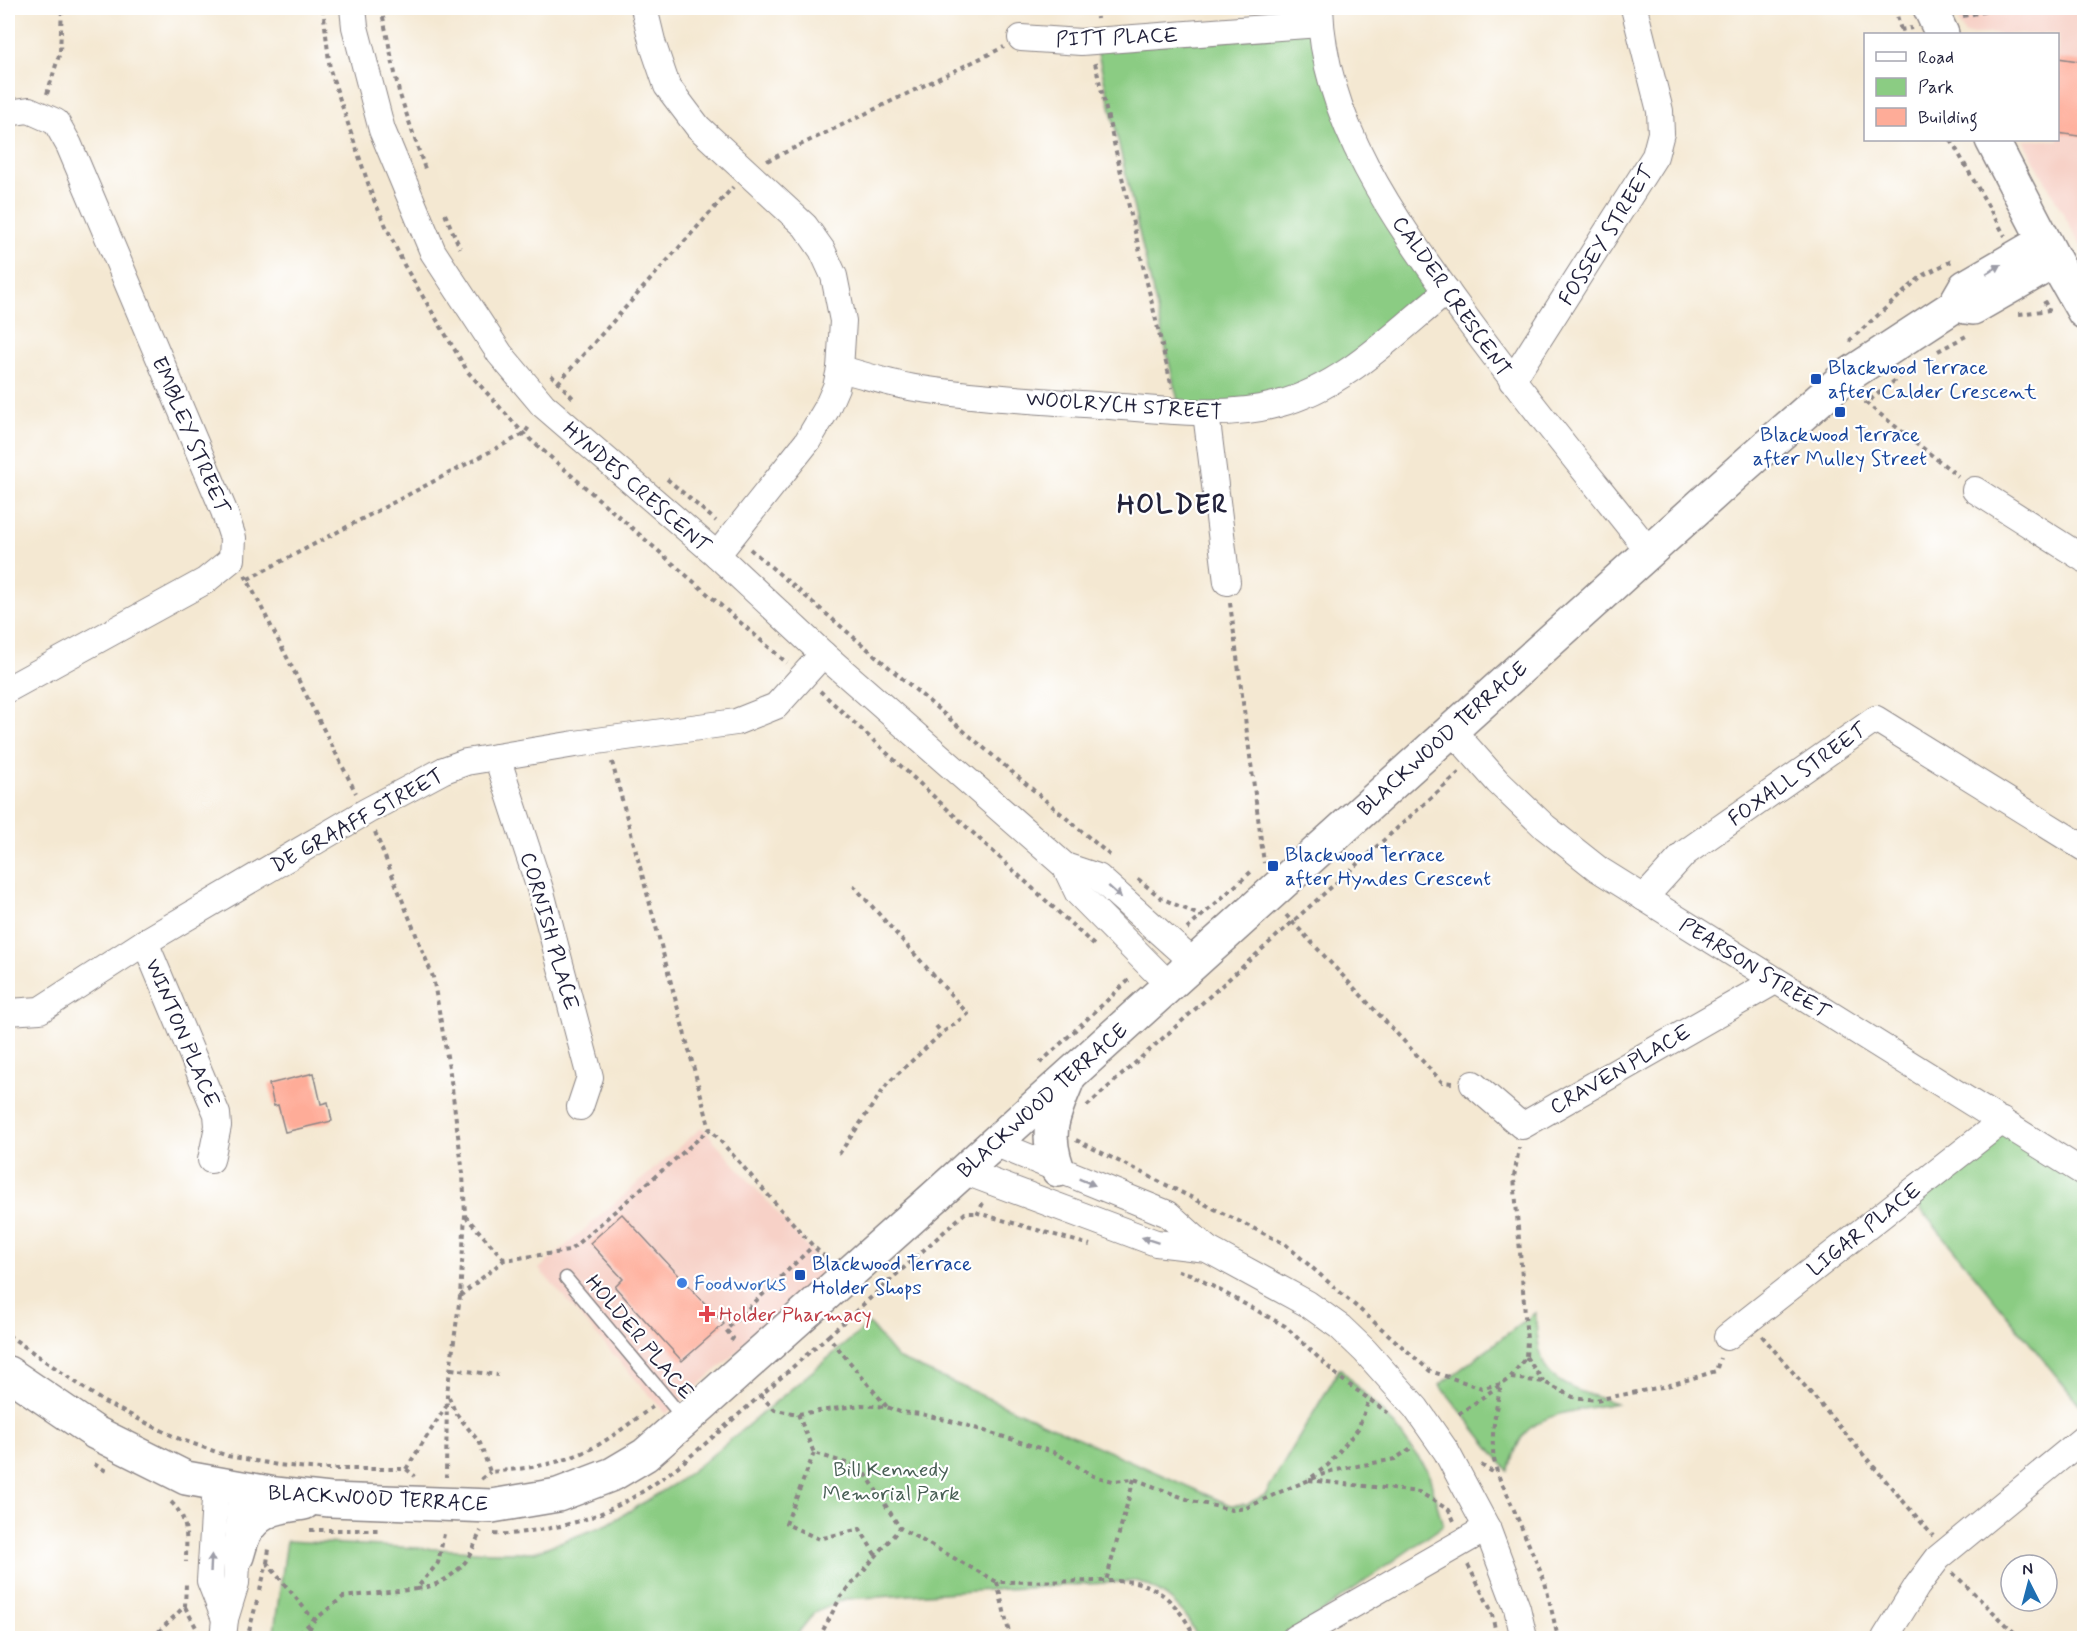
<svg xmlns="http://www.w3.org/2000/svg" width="2092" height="1646" font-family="Mynerve,sans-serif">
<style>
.built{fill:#f7d1c7}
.green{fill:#8bcc83;stroke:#56775f;stroke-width:1.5}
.building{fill:#feac98}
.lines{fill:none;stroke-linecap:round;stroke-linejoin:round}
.lane-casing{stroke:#8b8586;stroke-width:15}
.street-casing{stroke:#8b8586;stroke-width:28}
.secondary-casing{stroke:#8b8586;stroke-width:36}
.path{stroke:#8b8586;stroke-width:4;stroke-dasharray:4.5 4.5;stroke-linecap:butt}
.lane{stroke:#fff;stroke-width:12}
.street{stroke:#fff;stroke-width:26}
.secondary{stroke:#fff;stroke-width:33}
.oneway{fill:#9c9ca7}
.transit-dot{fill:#1a4fb4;stroke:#fff;stroke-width:2}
.shop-dot{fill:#3f7fe0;stroke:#fff;stroke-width:2}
.health-dot{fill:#e0444e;stroke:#fff;stroke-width:2}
.labels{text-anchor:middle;stroke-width:4.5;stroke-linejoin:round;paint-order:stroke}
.street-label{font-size:21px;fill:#22223b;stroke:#fff}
.transit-label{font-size:21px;fill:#164399;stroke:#fff;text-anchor:start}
.shop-label{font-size:21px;fill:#366cbe;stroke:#fff;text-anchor:start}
.health-label{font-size:21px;fill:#be3a42;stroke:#fff;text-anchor:start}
.park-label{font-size:21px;fill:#475e54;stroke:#fff}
.district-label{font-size:27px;font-weight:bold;letter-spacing:1.5px;fill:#22223b;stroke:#fff}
</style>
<rect width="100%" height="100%" fill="#fff"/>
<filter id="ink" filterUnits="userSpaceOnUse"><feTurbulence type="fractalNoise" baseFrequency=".0167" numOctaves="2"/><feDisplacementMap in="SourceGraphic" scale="12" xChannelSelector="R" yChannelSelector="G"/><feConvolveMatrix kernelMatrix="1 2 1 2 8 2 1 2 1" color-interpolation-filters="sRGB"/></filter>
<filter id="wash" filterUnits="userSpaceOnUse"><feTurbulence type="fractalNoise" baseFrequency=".008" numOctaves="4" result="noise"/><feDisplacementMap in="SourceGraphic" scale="24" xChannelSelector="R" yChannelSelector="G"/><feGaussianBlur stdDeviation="1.35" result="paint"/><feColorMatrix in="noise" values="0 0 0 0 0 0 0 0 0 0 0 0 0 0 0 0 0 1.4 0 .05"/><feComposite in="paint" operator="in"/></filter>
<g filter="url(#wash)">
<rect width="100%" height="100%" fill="#f4e8d2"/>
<!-- built -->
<g class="built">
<polygon points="2018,8 2084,8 2084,252 2023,140 2058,140 2058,34 1965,34 1957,20"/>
<polygon points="702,1127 829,1272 666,1414 539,1269"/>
</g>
<!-- green -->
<g class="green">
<polygon points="1315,29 1359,159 1443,293 1306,402 1181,414 1096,45"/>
<polygon points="2001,1127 2084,1185 2084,1410 1915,1202"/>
<path d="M1535 1313C1537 1329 1537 1348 1544 1364 1553 1387 1595 1396 1616 1403 1590 1409 1548 1411 1528 1430 1518 1439 1513 1458 1508 1471L1440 1385Z"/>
<path d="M869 1324 897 1358 1230 1505 1247 1504 1265 1495 1340 1368 1396 1427 1428 1471 1443 1526 1284 1638H1197C1186 1609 1166 1592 1137 1581L845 1599 814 1613 794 1638H273L287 1541 492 1552H534L608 1524 676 1483 711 1456Z"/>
</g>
<g id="blocks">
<!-- building -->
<g class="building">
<polygon points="2058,58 2085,62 2085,137 2058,133"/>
<polygon points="314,1073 321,1104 328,1102 332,1121 285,1132 278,1105 274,1106 269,1084"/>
<polygon points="622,1214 724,1324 682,1361 615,1287 623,1279 590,1243"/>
</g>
</g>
</g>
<g filter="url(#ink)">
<use href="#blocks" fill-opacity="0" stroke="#8b8586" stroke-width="1.5"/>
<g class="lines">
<defs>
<polyline id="lane" points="566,1278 684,1419"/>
<g id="street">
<polyline points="353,8 355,27 382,130 433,252 500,354 543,405 717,555 823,654 1065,866 1078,893 1169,985"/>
<polyline points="644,8 653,45 667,86 698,127 805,226 822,250 834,276 843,321 840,369 836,387 826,410 807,442 717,555"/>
<path d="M1320 8C1324 125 1398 224 1464 315 1523 396 1587 473 1649 551"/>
<polyline points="1021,38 1081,42 1320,24"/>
<polyline points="8,113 29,110 56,122 69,145 224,511 233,538 232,559 205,581 8,689"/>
<path d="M840 369C865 375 890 384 915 388 980 398 1045 401 1110 406 1166 410 1223 419 1278 404 1344 387 1395 333 1447 291"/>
<polyline points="1512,381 1655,156 1661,133 1660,111 1634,8"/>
<polyline points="1206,413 1227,582"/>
<polyline points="1975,490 2084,559"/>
<polyline points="1452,730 1498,782 1545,827 1598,869 2084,1173"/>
<polyline points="497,757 541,892 590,1077 580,1107"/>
<polyline points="1065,866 1098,877 1194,963"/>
<polyline points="1644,898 1685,853 1876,719 2084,848"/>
<polyline points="145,942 217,1114 218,1126 211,1160"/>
<polyline points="8,1012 40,1010 145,942 367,811 444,770 466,762 575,744 736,722 776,706 823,654"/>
<polyline points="1473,1084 1522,1126 1775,981"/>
<polyline points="994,1143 1168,1214 1207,1249 1308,1304 1340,1327 1365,1351 1416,1408 1446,1451 1487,1528 1517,1608 1524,1638"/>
<polyline points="963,1171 1156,1243 1207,1249"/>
<polyline points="1727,1337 2002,1121"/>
<polyline points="216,1483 210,1581 225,1619"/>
<polyline points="223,1638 225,1619 236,1583 241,1488"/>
<polyline points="1295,1638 1487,1528"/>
<polyline points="1885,1638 1917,1586 1938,1558 2084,1438"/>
</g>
<g id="secondary">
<polyline points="1930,8 1942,34"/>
<polyline points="1992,140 2055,261 2084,312"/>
<polyline points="1965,307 1973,308 2055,261"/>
<path d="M1058 1170C1044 1131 1053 1116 1068 1079"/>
<polyline points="8,1373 96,1433 186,1478 275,1494 330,1500 492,1506 558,1495 613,1474 645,1455 685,1420 927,1204 1733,476 1844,378 1954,306 1965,287 2044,241"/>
<path d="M237 1556C240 1547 242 1535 248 1528 262 1508 282 1506 304 1503"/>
</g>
</defs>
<!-- lane casing -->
<use href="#lane" class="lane-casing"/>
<!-- street casing -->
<use href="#street" class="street-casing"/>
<!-- secondary casing -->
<use href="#secondary" class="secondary-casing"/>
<!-- path -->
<g class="path">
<polyline points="323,8 330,70 373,198 404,265 468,372 524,434 787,663"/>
<polyline points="381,8 399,92 425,169"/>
<polyline points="1096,8 1097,19"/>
<polyline points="1895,8 1902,34"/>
<polyline points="1963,16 2003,8"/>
<polyline points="1900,30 1912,28"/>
<polyline points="1095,63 1172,388"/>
<polyline points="47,94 60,52 62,8"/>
<polyline points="1951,140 2005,236"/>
<polyline points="767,161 1004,47"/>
<polyline points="445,214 460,248"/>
<polyline points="2019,314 2049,310 2043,299"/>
<polyline points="1849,341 1923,275 1954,260"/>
<polyline points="1938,351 1968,335"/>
<polyline points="551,375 575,400"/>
<polyline points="1902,375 1866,403 1958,476"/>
<polyline points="558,383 733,187"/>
<polyline points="667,479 716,521"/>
<polyline points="750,549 1112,857"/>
<polyline points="245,575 356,793"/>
<polyline points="248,579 516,438 524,434 531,424"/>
<polyline points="1230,603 1264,863"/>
<polyline points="820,691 1096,947"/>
<polyline points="612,762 710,1129"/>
<polyline points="375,832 433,977 450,1073 463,1174 465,1215 460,1296 447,1393 446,1477"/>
<polyline points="1138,879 1161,898 1201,916"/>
<polyline points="1286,915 1442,1082 1452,1083"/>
<polyline points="1187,929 1253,870"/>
<polyline points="936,1026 942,1033"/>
<polyline points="1040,1063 1130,979"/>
<polyline points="1087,1106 1461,771"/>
<path d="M1076 1140 1285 1244 1430 1371 1482 1388 1501 1384C1494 1419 1485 1457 1505 1489L1545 1582 1558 1638"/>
<polyline points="839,1154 888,1083 942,1033 968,1014 853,885"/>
<polyline points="983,1203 978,1213 1090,1245"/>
<polyline points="465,1216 504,1259"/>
<polyline points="1178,1271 1190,1274 1285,1326 1340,1378 1388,1413"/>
<polyline points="460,1296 504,1260 569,1251 710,1129 813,1246 827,1259"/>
<polyline points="8,1335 104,1402 177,1438 228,1456 278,1465 320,1469 406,1469 415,1476"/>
<polyline points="828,1336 965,1213 978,1213"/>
<polyline points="1762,1336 1933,1536"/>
<polyline points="731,1341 733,1338 726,1330 813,1246"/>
<polyline points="1526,1357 1544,1382"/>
<polyline points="451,1369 498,1375"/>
<polyline points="1511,1378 1544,1382 1573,1397 1596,1400 1667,1386 1716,1371 1720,1358"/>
<polyline points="760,1395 775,1410 798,1414 861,1405 887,1407 900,1412 921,1414 962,1424 1056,1453 1093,1476 1113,1481 1134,1479 1192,1501 1232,1510 1246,1508 1280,1492 1331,1471 1395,1459 1414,1446"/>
<path d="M449 1397 455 1412 480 1443 490 1472C517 1469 545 1467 572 1457 602 1447 629 1423 654 1406"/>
<polyline points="798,1414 814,1453 862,1468 900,1528"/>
<polyline points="1459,1414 1510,1378 1526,1357 1527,1340 1514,1177 1519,1148"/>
<polyline points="814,1453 786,1524 819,1539 860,1529 876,1556"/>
<polyline points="94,1464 108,1472"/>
<polyline points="1481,1465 1496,1474"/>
<polyline points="406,1469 447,1405"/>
<polyline points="1312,1477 1328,1465 1358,1429 1369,1400"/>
<polyline points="481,1479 490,1472"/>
<path d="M1134 1479 1106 1581C1115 1581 1126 1581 1135 1582 1164 1588 1184 1613 1195 1638"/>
<polyline points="1309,1480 1419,1492 1449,1510 1454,1521"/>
<path d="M171 1502C190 1520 186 1538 186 1562"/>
<polyline points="310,1530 381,1530"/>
<path d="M494 1534C506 1535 519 1533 531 1531 618 1521 669 1476 731 1421 764 1393 796 1364 828 1336L887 1407"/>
<polyline points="267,1563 269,1549"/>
<polyline points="1468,1565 1491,1610 1497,1638"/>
<polyline points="1953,1573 2020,1638"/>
<polyline points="997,1582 1009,1632 1008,1638"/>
<path d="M417 1589C436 1587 454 1576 466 1561 472 1553 476 1540 481 1531"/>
<polyline points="260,1590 267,1563 314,1620 305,1638"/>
<polyline points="185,1607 198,1631 198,1635"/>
<polyline points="249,1631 257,1601"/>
<polyline points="152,1638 185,1606 186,1584"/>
<polyline points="292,1638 343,1597 416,1589 438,1563 444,1534"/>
<polyline points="819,1638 840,1598 900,1528 997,1582 1106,1581"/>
</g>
<!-- lane -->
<use href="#lane" class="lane"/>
<!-- street -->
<use href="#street" class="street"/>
<!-- secondary -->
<use href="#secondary" class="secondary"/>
</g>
<!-- one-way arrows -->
<defs><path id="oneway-solid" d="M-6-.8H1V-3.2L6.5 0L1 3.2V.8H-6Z" transform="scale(1.5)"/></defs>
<g class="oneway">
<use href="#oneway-solid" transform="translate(1994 269) rotate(-31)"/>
<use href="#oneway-solid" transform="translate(1115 892) rotate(42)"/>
<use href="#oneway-solid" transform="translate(1087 1182) rotate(22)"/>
<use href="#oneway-solid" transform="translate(1150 1240) rotate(-162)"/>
<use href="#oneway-solid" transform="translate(211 1563) rotate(-87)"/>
</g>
</g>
<!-- markers -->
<g class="transit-dot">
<rect x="1810" y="373" width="12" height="12" rx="3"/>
<rect x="1834" y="406" width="12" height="12" rx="3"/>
<rect x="1267" y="860" width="12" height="12" rx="3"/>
<rect x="794" y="1269" width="12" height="12" rx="3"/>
</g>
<circle class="shop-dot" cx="682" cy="1283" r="6"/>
<path class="health-dot" d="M704 1305h6v6h6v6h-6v6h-6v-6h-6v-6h6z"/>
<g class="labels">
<!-- street labels -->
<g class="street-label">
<text transform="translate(1117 37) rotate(-2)" y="7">PITT PLACE</text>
<text transform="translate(1606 235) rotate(-58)" y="7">FOSSEY STREET</text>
<text transform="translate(1452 296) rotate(55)" y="7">CALDER CRESCENT</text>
<text transform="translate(1124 405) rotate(4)" y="7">WOOLRYCH STREET</text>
<text transform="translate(191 435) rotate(67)" y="7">EMBLEY STREET</text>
<text transform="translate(637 487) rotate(41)" y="7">HYNDES CRESCENT</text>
<text transform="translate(1442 738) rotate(-42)" y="7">BLACKWOOD TERRACE</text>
<text transform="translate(1797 774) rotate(-35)" y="7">FOXALL STREET</text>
<text transform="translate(357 820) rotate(-29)" y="7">DE GRAAFF STREET</text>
<text transform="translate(550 931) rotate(74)" y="7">CORNISH PLACE</text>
<text transform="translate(1755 968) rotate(32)" y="7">PEARSON STREET</text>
<text transform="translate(183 1033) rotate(67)" y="7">WINTON PLACE</text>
<text transform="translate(1620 1069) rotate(-30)" y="7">CRAVEN PLACE</text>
<text transform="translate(1042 1100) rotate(-42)" y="7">BLACKWOOD TERRACE</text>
<text transform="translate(1864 1229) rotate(-38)" y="7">LIGAR PLACE</text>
<text transform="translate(640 1337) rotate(50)" y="7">HOLDER PLACE</text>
<text transform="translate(378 1498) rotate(3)" y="7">BLACKWOOD TERRACE</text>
</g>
<!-- transit labels -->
<g class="transit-label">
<text x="1828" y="374">Blackwood Terrace<tspan x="1828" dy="24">after Calder Crescent</tspan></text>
<text x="1840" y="441" text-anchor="middle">Blackwood Terrace<tspan x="1840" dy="24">after Mulley Street</tspan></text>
<text x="1285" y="861">Blackwood Terrace<tspan x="1285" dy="24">after Hyndes Crescent</tspan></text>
<text x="812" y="1270">Blackwood Terrace<tspan x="812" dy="24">Holder Shops</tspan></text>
</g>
<!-- shop labels -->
<g class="shop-label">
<text x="694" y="1290">Foodworks</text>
</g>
<!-- health labels -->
<g class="health-label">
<text x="719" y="1321">Holder Pharmacy</text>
</g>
<!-- park labels -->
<g class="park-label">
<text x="891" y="1476">Bill Kennedy<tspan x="891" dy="24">Memorial Park</tspan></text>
</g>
<!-- district labels -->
<g class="district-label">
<text x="1173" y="513">HOLDER</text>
</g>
</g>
<!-- margin -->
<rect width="2092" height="1646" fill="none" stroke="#fff" stroke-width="30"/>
<!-- legend -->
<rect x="1864" y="33" width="195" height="108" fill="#ffffff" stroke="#a7a7b1" stroke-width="1.5"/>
<rect x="1876" y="52" width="30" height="9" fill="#ffffff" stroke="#a7a7b1" stroke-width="1.5"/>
<text x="1918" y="63" font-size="18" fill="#22223b">Road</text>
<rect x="1876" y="78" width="30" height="18" fill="#8bcc83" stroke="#a7a7b1" stroke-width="1.5"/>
<text x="1918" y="93" font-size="18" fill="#22223b">Park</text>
<rect x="1876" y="108" width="30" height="18" fill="#feac98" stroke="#a7a7b1" stroke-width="1.5"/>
<text x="1918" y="123" font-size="18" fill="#22223b">Building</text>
<!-- north arrow -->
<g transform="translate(2029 1583) rotate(354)"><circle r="28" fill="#ffffff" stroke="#a7a7b1" stroke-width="1.5"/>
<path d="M0-4.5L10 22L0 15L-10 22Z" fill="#1f6fb2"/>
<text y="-9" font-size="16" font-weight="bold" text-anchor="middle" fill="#22223b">N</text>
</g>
</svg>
